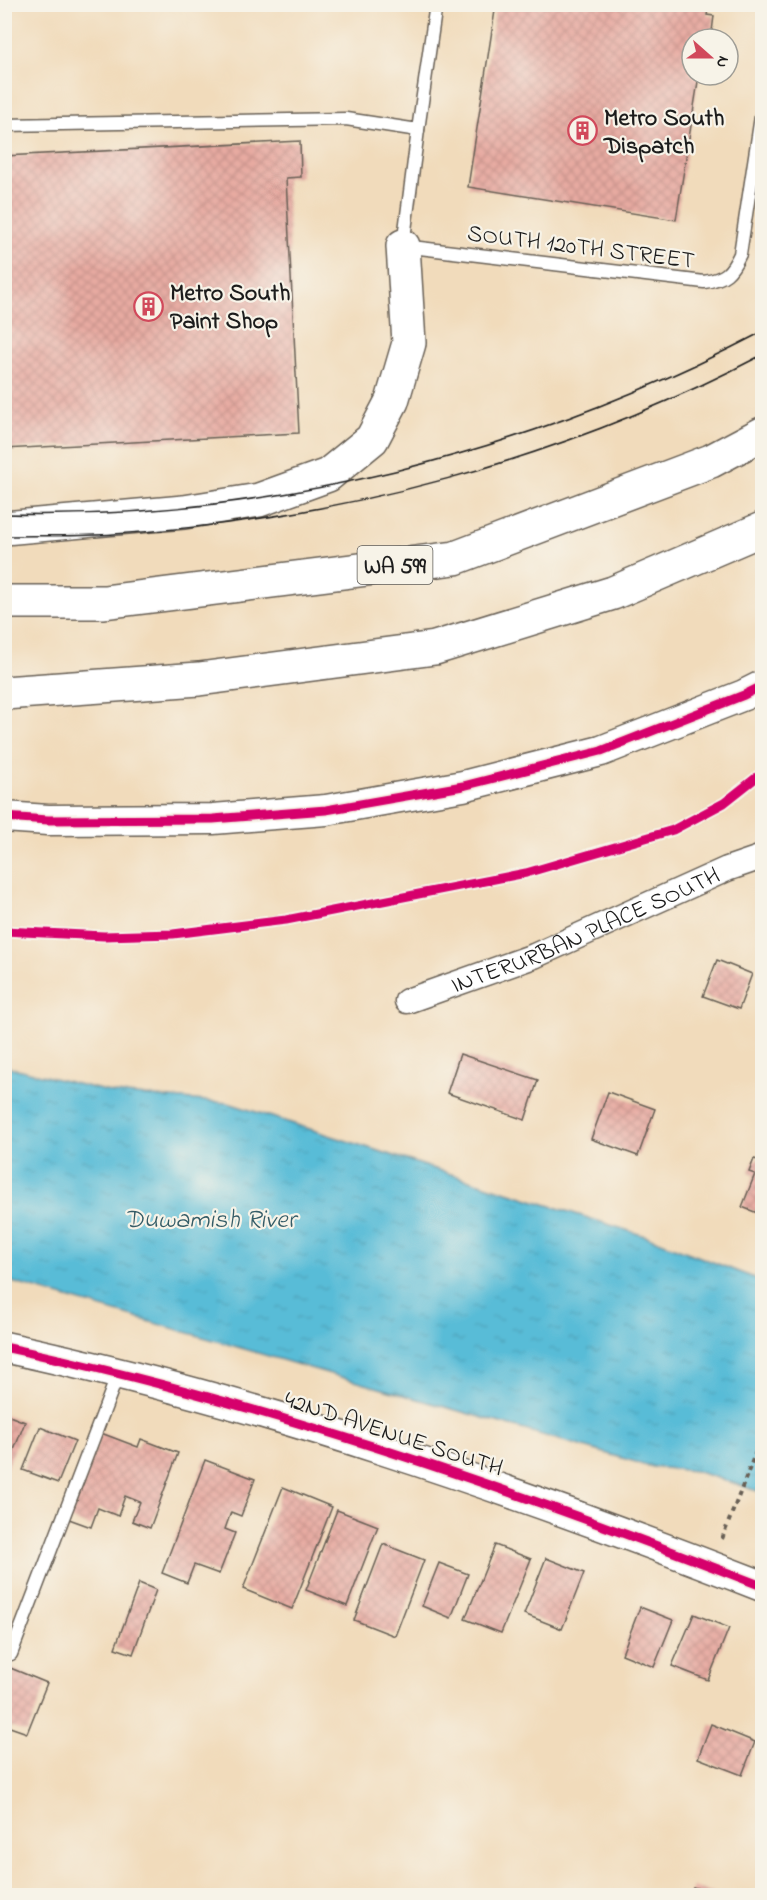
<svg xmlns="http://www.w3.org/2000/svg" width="767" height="1900" font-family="'Indie Flower',sans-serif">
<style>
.water{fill:url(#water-ripples);stroke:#3a6c7a;stroke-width:1.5}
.building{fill:url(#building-cross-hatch)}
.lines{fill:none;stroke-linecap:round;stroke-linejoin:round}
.service-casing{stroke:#675f54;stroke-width:15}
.minor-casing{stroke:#675f54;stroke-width:27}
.tertiary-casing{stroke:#675f54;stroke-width:33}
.motorway-casing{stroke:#675f54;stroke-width:36}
.path{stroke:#675f54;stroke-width:4;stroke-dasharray:4.5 4.5;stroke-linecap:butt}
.service{stroke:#fff;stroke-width:12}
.minor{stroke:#fff;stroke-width:24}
.tertiary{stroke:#fff;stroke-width:30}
.motorway{stroke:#fff;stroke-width:33}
.tram{stroke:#1c1c1c;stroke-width:1.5}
.cycleway-casing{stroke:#f7f3e8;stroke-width:13}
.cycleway{stroke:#d6006c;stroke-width:9}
.labels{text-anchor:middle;stroke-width:4.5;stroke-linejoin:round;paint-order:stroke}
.shield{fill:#f7f3e8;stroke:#5e5c59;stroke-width:1.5}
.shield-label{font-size:22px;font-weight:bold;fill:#1c1c1c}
.poi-label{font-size:24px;font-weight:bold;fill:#1c1c1c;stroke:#f7f3e8;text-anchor:start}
.street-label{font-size:24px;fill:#1c1c1c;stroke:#f7f3e8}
.water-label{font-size:26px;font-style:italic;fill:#345c67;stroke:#f7f3e8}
</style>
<defs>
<pattern id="water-ripples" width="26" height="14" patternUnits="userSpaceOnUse" patternTransform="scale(1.5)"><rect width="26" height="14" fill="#59bcd7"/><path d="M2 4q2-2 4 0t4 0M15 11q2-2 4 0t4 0" fill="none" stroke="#4da1b8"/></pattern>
<pattern id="building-cross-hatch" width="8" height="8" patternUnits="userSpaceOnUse" patternTransform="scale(1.5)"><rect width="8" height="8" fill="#e7aaa1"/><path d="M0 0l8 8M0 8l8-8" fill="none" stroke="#c6928a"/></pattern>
</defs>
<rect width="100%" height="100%" fill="#f7f3e8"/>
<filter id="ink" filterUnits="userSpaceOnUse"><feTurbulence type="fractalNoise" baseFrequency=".0167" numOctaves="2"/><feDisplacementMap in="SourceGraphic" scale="12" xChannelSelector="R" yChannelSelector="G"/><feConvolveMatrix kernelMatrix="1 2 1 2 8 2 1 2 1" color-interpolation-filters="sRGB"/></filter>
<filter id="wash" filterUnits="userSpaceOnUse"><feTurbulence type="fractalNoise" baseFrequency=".008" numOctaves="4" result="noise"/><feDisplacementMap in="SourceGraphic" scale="24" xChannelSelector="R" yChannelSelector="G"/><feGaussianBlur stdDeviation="1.35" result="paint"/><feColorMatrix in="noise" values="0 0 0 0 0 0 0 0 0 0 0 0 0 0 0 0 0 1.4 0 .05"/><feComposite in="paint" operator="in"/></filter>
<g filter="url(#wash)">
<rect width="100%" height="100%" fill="#f1dbbb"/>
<!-- water -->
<polygon class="water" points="5,1066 113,1093 228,1103 648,1237 762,1281 762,1494 758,1491 695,1471 653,1467 5,1280"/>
<g id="blocks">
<!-- building -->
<g class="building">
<polygon points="496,4 709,4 707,15 714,16 711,39 692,39 692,75 699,75 676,220 468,187"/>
<polygon points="300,141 301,177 286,178 299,433 4,449 4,156"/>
<polygon points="717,960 752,974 739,1009 703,996"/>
<polygon points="460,1054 538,1080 525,1120 447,1093"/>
<polygon points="608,1092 655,1109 638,1156 591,1139"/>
<polygon points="762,1151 762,1209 760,1214 742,1207 755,1174 749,1172 754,1159 758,1160"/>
<polygon points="4,1414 25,1422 5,1473 4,1473"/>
<polygon points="40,1427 75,1441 58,1483 23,1470"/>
<polygon points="101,1433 138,1447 141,1439 178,1453 150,1528 132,1521 140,1502 125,1496 118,1516 98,1508 91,1527 69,1519"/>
<polygon points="205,1460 255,1479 241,1516 231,1512 225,1529 235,1533 219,1574 194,1565 187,1583 162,1573"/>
<polygon points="283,1487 332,1507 292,1609 243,1589"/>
<polygon points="337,1510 378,1526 347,1606 306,1590"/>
<polygon points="383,1544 424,1560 395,1636 354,1620"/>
<polygon points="495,1545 531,1559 501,1633 465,1619"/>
<polygon points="546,1558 584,1573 562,1629 524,1614"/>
<polygon points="439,1563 468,1574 451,1618 422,1606"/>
<polygon points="139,1583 156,1590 133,1654 115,1648"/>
<polygon points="640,1607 673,1620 654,1667 622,1654"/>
<polygon points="694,1614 729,1628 708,1680 672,1666"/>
<polygon points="8,1667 47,1683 27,1733 4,1725 4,1677"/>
<polygon points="711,1724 755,1742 742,1775 698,1758"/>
<polygon points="693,1887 717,1895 716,1896 690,1896"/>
</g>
</g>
</g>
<g filter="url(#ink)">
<use href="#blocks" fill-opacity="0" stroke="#675f54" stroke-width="1.5"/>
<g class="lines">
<defs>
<g id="service">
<polyline points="4,125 346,119 418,130 436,4"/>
<path d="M418 130 403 246 704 282C725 279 731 273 740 254L762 110"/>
<polyline points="11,1654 118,1374"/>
</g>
<g id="minor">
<path id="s1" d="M407 1001 534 956 727 869 762 857"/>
</g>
<g id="tertiary">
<polyline points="4,817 48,820 213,819 326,810 463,786 601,751 744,695 762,686"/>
<path d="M4 1347C264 1402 515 1490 762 1586"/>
</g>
<g id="motorway">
<polyline points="4,528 184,512 259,500 328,475 372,439 392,401 409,343 403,246"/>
<polyline points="4,602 104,602 455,558 711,461 762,434"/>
<polyline points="4,693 199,679 435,648 613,593 762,529"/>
</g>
</defs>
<!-- service casing -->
<use href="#service" class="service-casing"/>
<!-- minor casing -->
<use href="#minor" class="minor-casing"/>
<!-- tertiary casing -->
<use href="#tertiary" class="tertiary-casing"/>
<!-- motorway casing -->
<use href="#motorway" class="motorway-casing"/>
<!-- path -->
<polyline class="path" points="722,1539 762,1436"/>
<!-- service -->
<use href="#service" class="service"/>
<!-- minor -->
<use href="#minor" class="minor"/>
<!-- tertiary -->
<use href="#tertiary" class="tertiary"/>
<!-- motorway -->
<use href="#motorway" class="motorway"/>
<!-- tram -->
<g class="tram">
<path d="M4 514C268 521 530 453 762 332"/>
<path d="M4 536C41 535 77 537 114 534 339 520 562 460 762 355"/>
</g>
<defs>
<g id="cycleway">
<polyline points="4,817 48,820 213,819 326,810 463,786 601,751 744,695 762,686"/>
<polyline points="4,931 104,936 173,934 286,920 526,873 673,830 724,803 762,773"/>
<path d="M4 1347C264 1402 515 1490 762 1586"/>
</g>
</defs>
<!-- cycleway casing -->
<use href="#cycleway" class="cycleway-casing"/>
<!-- cycleway -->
<use href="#cycleway" class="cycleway"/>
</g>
</g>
<!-- icons -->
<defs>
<symbol id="building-ring" viewBox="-11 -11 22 22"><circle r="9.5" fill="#f7f3e8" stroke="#d1495b" stroke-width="1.5"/><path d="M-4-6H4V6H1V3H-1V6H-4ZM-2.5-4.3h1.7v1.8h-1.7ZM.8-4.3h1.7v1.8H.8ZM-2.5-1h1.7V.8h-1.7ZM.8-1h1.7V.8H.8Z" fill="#d1495b"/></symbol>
</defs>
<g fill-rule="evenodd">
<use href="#building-ring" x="566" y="114" width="33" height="33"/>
<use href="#building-ring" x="132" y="290" width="33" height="33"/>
</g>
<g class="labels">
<!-- shield labels -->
<rect class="shield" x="357.5" y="546" width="75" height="38" rx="4.5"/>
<g class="shield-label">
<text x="395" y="573">WA 599</text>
</g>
<!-- poi labels -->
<g class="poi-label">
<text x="604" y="125">Metro South<tspan x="604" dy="28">Dispatch</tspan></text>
<text x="170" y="300">Metro South<tspan x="170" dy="28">Paint Shop</tspan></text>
</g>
<!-- street labels -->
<g class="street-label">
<text transform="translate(581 246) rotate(7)" y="8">SOUTH 120TH STREET</text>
<text dy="8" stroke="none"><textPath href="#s1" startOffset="192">INTERURBAN PLACE SOUTH</textPath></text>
<text transform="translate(394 1433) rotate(18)" y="8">42ND AVENUE SOUTH</text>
</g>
<!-- water labels -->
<g class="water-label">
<text x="210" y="1227">Duwamish River</text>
</g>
</g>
<!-- margin -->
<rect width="767" height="1900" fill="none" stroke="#f7f3e8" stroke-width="24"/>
<!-- north arrow -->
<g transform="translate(710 57) rotate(111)"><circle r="28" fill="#f7f3e8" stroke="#9f9d96" stroke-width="1.5"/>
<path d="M0-4.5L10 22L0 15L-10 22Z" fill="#d1495b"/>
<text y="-9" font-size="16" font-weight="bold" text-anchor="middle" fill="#1c1c1c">N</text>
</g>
</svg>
